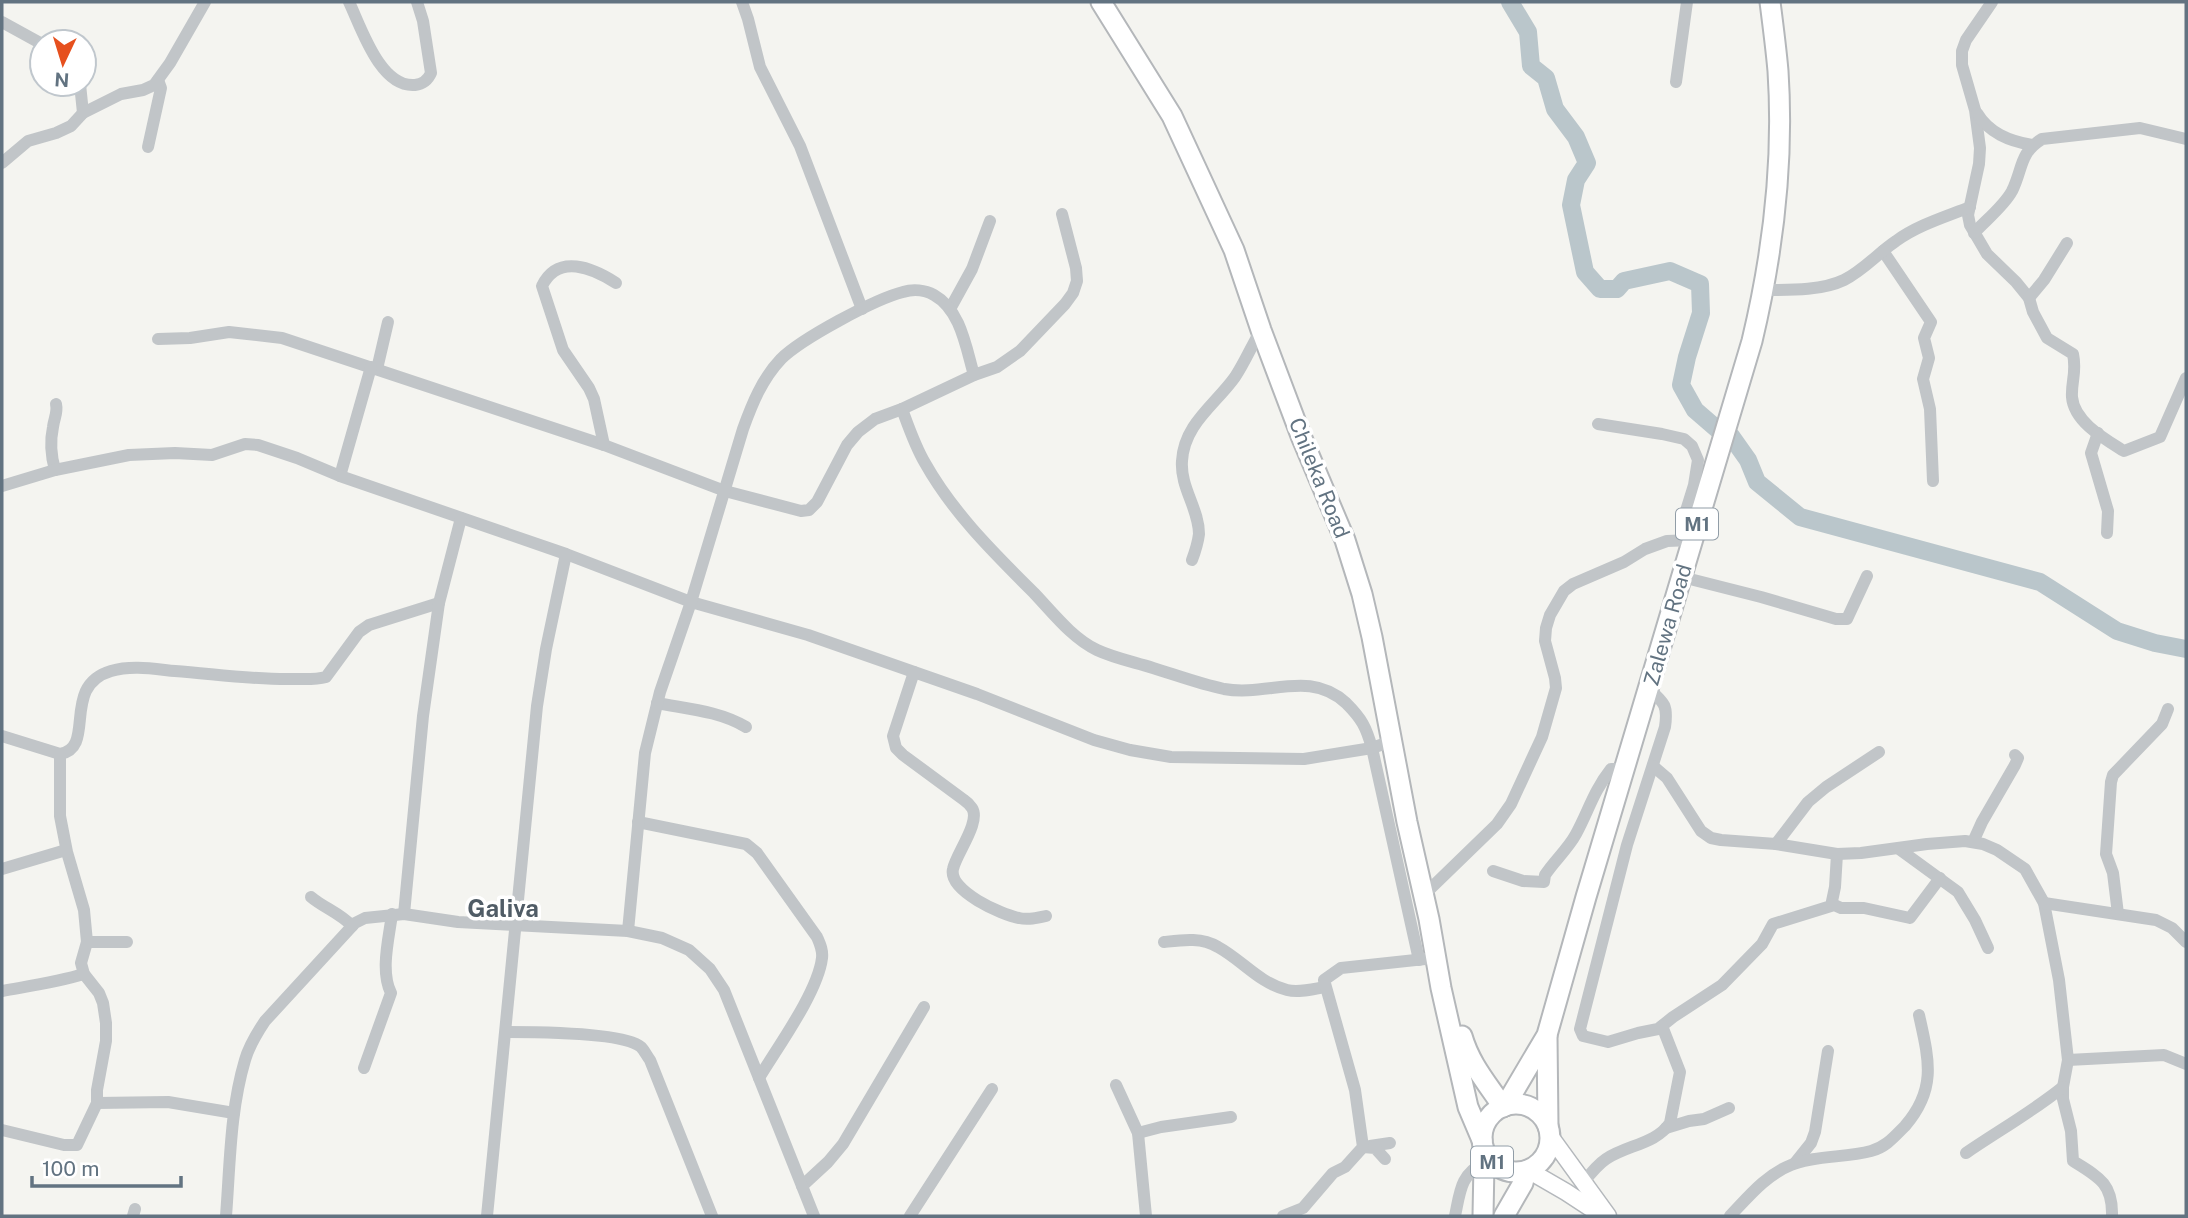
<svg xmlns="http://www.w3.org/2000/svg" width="2188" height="1218" font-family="'Public Sans',sans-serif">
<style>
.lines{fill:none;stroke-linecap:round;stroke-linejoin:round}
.river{stroke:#bac6cb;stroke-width:18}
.major-casing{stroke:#b4b8bc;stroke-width:19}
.highway-casing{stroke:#b4b7ba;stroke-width:23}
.minor{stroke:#c1c5c8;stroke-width:12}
.major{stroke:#fff;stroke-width:16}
.highway{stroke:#fff;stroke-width:19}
.labels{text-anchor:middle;stroke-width:7;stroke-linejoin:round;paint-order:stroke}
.shield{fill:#fff;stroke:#919da7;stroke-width:2}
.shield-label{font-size:19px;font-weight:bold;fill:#627381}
.street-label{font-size:21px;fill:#627381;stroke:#fff}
.quarter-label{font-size:24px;font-weight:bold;fill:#505c66;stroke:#fff}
</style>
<rect width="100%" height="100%" fill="#f4f4f0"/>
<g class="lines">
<!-- river -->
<g class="river">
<polyline points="1510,2 1528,32 1531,66 1546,78 1555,109 1576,137 1587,163 1576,180 1571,205 1585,272 1600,289 1617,289 1624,281 1670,271 1700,284 1701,313 1687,357 1681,385 1695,410 1717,429"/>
<polyline points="1731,436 1748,460 1757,482 1800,517 2040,582 2117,631 2155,643 2186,649"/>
</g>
<defs>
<g id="major">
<polyline points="1550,1136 1608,1216"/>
<polyline points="1528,1170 1566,1192 1601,1215"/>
</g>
<g id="highway">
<polyline points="1101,2 1172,116 1234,250 1261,330 1301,436 1345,540 1362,594 1372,637 1407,822 1429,919 1441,988 1468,1107 1482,1140"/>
<path d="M1462 1036C1470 1064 1487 1083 1503 1107"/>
<polyline points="1547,1036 1548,1126"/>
<circle cx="1516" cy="1138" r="34"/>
<path d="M1505 1106 1547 1035 1586 897 1752 341C1773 253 1784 162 1778 71 1776 48 1773 25 1770 2"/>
<polyline points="1483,1216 1484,1163 1487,1156"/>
<polyline points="1504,1216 1523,1183 1526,1171"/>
</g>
</defs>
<!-- major casing -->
<use href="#major" class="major-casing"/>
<!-- highway casing -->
<use href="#highway" class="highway-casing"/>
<!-- minor -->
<g class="minor">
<path d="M349 2C361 27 380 88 415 85 423 84 428 80 431 73L423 21 417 2"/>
<polyline points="742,2 748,19 760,67 800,146 862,309"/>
<path d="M1992 2 1966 40 1962 51V65L1975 110 1980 148 1979 164 1968 215 1970 225 1987 254 2016 282 2029 298 2033 312 2047 338 2073 354C2077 372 2071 382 2072 397 2074 422 2105 439 2124 451L2160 437 2186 378"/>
<polyline points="2,22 42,44"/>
<polyline points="1676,82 1687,2"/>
<polyline points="80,84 83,113"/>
<path d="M1977 113C1989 133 2009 141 2032 145"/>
<polyline points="148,147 161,88 158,80"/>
<polyline points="2,163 28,141 56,133 71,126 83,113 121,94 143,90 154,85 170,63 205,2"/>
<path d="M1974 233C1986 220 2004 206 2012 191 2023 169 2019 153 2042 139L2140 128 2186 139"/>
<polyline points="1883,251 1931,322 1924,338 1929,358 1923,379 1930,409 1933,481"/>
<path d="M1764 290C1789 290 1821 291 1844 280 1864 270 1878 253 1896 241 1918 225 1945 217 1970 207"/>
<polyline points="2029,298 2044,280 2067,243"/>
<polyline points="950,309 972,269 990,221"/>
<polyline points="158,339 190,338 229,332 282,338 604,445 725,491 801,511 809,510 817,502 847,445 858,432 875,419 902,409 974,375 997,367 1020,351 1065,304 1073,293 1077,281 1076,268 1062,214"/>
<polyline points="377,369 388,322"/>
<path d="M902 409C909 428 915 446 925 463 953 513 994 553 1034 593 1053 613 1072 638 1097 650 1114 658 1134 662 1153 668 1176 675 1200 684 1224 689 1268 697 1309 669 1346 703 1362 719 1366 727 1372 748L1419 960"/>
<polyline points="1598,424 1662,434 1684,439 1692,446 1698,460 1694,485 1685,514 1683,541"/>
<polyline points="2098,433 2091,453 2108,511 2107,533"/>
<path d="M604 445 594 399 589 388 563 350 542 286C558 253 593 268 616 283"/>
<path d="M55 470C51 456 50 441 53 427 54 418 58 413 56 404"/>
<polyline points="340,476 371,367"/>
<polyline points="2,486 55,470 129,455 175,453 212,455 245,444 258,445 297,458 340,476 566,554 691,602 808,635 977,694 1094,740 1130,750 1171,757 1304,759 1372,748 1392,741"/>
<path d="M1192 560C1195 552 1198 542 1199 534 1199 509 1180 487 1182 461 1184 424 1215 405 1235 377 1245 362 1252 345 1261 330"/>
<polyline points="1682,577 1761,597 1836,619 1847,619 1867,576"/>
<path d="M914 672 893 736 896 748 903 755 964 800C967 802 970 805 972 808 981 822 956 854 953 869 948 891 1002 915 1019 918 1028 920 1037 918 1046 916"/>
<path d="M1649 689C1665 703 1668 706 1665 727L1627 845 1580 1029 1583 1036 1608 1042 1638 1033 1658 1029 1673 1017 1722 985 1762 944 1773 924 1831 906 1835 887 1837 854"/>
<path d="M657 703C688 709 719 711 746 727"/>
<path d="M2 736 60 754C97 748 60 686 111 671 132 665 154 669 175 671 215 674 254 680 294 679 304 679 315 680 326 677L359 632 369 625 439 603"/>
<polyline points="60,754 60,816 67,852 84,910 87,942"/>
<path d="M1653 766 1667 778 1701 831 1711 838 1721 840 1776 844 1837 854 1861 853 1927 844 1965 841 1983 844 1997 850 2025 869 2044 903 2059 980 2068 1060 2063 1087V1099L2071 1131 2073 1161C2099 1177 2113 1184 2112 1216"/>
<path d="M638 822 746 844 757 853 817 937C820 944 823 950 822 958 818 992 777 1048 759 1078"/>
<polyline points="1973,842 1982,822 2015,765 2018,758 2015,755"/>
<polyline points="1776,844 1808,802 1826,787 1879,752"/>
<polyline points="1899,849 1958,892 1975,920 1988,948"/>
<polyline points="2,869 66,850"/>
<path d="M1493 871 1523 881 1544 882 1545 875C1554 861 1568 849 1576 834 1589 810 1593 792 1611 769H1625"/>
<polyline points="1430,889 1497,824 1511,804 1542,737 1556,688 1555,678 1545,641 1546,628 1550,615 1564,591 1573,584 1624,562 1645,549 1667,541 1692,540"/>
<path d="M311 897C324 908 340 913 352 926"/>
<polyline points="2044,903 2156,920 2172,928 2186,942"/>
<polyline points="1832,904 1841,908 1864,908 1910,918 1940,878"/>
<polyline points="404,914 423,716 439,603 461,518"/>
<polyline points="2118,914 2113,873 2106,854 2111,782 2113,775 2162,724 2168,709"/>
<path d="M628 931 645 753 660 692 691 602 743 429C752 404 762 379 781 359 801 339 875 299 903 292 913 289 925 290 934 295 961 310 966 348 974 375"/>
<path d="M1164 942C1182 940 1201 937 1218 947 1242 960 1259 983 1287 990 1299 993 1313 989 1325 987"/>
<path d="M2 991C29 986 57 982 84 974"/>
<path d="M506 1032C531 1032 623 1032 641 1047 644 1050 647 1056 650 1060L712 1216"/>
<polyline points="2068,1060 2164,1055 2186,1064"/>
<path d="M364 1068 391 993C380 971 389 938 392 914"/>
<polyline points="1116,1085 1138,1133 1146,1216"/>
<polyline points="97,1103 168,1102 234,1113"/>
<polyline points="1666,1128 1689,1121 1704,1119 1729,1108"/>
<polyline points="2,1130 64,1145 77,1145 97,1103 97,1090 106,1041 106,1023 103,1003 99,993 84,974 81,963 87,942 127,942"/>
<polyline points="1138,1133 1161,1127 1231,1117"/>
<polyline points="1370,1146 1390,1143"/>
<polyline points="1363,1147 1375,1148 1385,1159"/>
<path d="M1966 1153C1998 1131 2032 1112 2063 1087"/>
<polyline points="1795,1163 1811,1143 1815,1132 1828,1051"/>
<path d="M1583 1183C1590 1174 1597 1165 1606 1159 1627 1145 1656 1144 1670 1123L1680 1072 1662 1026"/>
<polyline points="802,1186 828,1162 843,1144 924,1007"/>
<polyline points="133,1216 135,1209"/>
<path d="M226 1216C230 1165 230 1110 245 1060 249 1046 257 1033 265 1021L355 923 365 918 404 914 458 922 628 931 662 938 689 950 710 969 724 990 814 1216"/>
<polyline points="487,1216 537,706 546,649 566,554"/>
<polyline points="910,1216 992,1089"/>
<polyline points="1283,1216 1303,1208 1333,1173 1345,1167 1363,1147 1355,1090 1324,980 1341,968 1425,959"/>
<path d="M1455 1216C1460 1193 1460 1174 1484 1163"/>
<path d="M1730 1216C1749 1196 1766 1175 1791 1165 1816 1155 1845 1158 1871 1151 1886 1147 1894 1137 1905 1126 1937 1089 1929 1060 1919 1015"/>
</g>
<!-- major -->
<use href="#major" class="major"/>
<!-- highway -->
<use href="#highway" class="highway"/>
</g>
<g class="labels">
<!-- shield labels -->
<g class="shield">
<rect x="1676" y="508.5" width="42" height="31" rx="5"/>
<rect x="1471" y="1146.5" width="42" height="31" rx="5"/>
</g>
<g class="shield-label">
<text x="1697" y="531">M1</text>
<text x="1492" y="1169">M1</text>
</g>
<!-- street labels -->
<g class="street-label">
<text transform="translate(1319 478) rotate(68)" y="7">Chileka Road</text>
<text transform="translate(1668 625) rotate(-74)" y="7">Zalewa Road</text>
</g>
<!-- quarter labels -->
<g class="quarter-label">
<text x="503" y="917">Galiva</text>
</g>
</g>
<!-- border -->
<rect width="2188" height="1218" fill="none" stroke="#627381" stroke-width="7"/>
<!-- north arrow -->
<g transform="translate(63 63) rotate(184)"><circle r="33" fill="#ffffff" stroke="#c0c7cd" stroke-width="2"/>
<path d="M0-5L12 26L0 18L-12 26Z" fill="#e6501e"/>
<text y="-10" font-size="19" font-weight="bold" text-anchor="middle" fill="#627381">N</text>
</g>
<!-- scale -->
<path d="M32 1176v10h149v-10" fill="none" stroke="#627381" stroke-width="3.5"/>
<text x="42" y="1176" font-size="21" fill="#627381" stroke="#ffffff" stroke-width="5" paint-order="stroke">100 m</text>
</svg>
